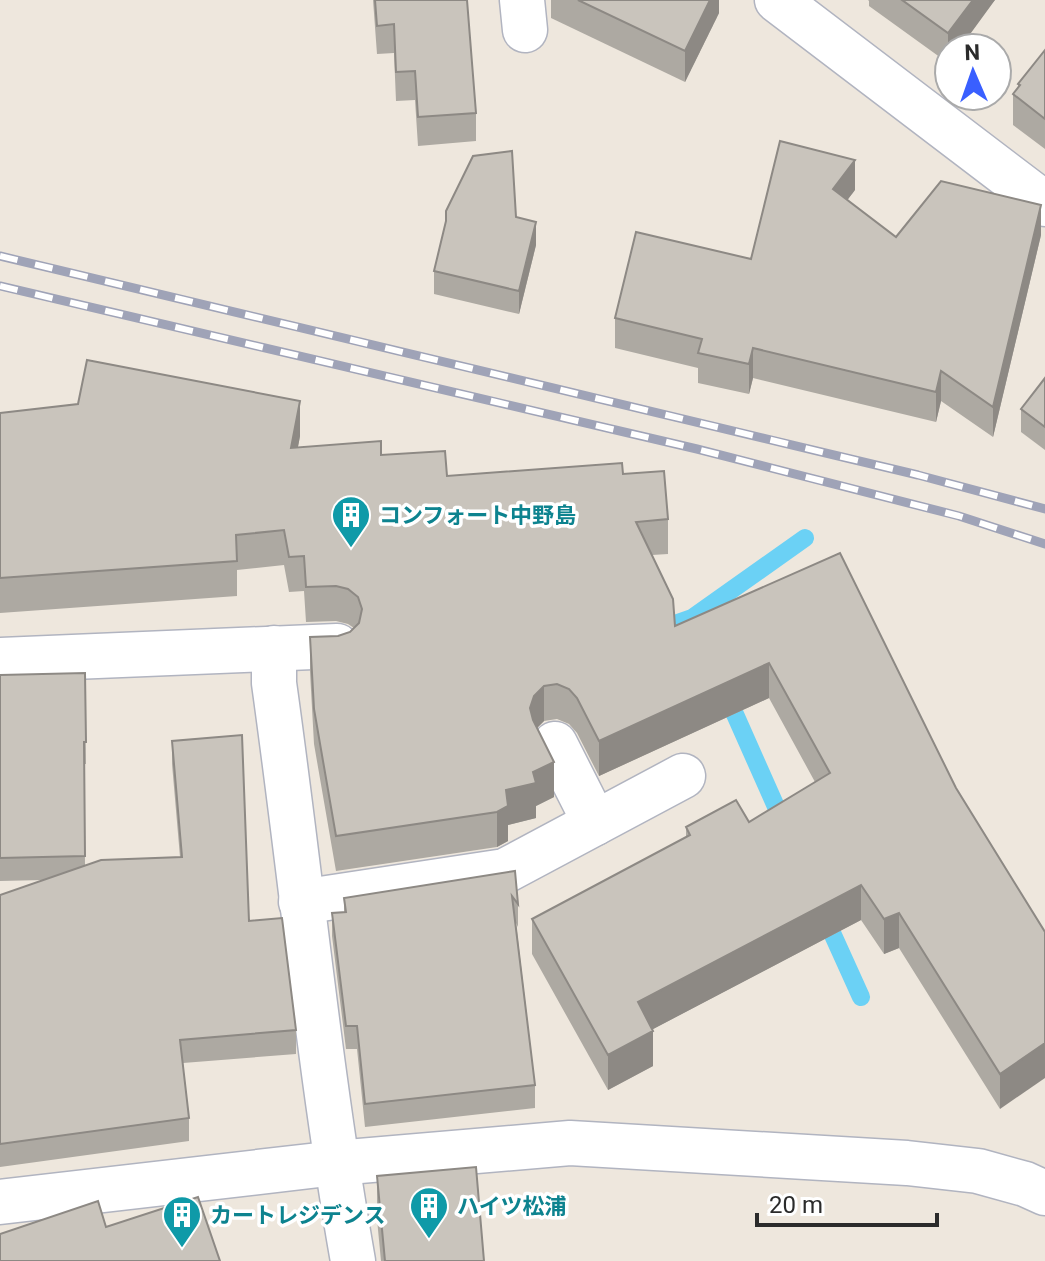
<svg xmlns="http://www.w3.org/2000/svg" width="1045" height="1261" font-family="Roboto,'Noto Sans JP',sans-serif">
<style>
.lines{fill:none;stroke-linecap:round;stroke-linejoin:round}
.stream{stroke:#6bd1f5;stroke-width:18}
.minor-casing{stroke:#b1b4c0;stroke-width:47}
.minor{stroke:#fff;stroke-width:44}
.rail-casing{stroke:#9fa3b7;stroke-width:9}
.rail{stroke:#fff;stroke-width:6;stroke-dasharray:18;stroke-linecap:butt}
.wall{fill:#ada9a2}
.shaded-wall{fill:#8d8984}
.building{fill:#c9c4bc;stroke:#8d8984;stroke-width:2}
.labels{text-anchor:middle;stroke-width:7;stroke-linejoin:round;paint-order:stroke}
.culture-label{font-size:22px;font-weight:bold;fill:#0d838f;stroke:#fff;text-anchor:start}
</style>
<rect width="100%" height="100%" fill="#eee7dd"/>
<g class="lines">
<!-- stream -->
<g class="stream">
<polyline points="652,632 692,618 805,538"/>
<polyline points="726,694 785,827"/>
<polyline points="823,913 861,997"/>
</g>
<defs>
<g id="minor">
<polyline points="522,0 525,30"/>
<polyline points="777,0 1045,204"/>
<path d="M274 648V683C301 875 319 1069 353 1261"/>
<polyline points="0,660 337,646"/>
<polyline points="555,744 595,823"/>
<polyline points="301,902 505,871 683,776"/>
<polyline points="0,1202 336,1163 570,1143 907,1163 978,1171 1025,1184 1045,1193"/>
</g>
</defs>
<!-- minor casing -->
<use href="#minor" class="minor-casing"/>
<!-- minor -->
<use href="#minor" class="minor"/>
<defs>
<g id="rail">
<polyline points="0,256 918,475 1045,509"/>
<polyline points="0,286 697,449 959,516 1045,544"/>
</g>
</defs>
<!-- rail casing -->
<use href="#rail" class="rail-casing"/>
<!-- rail -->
<use href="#rail" class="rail"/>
</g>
<!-- wall -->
<g class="wall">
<polygon points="373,0 467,0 476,113 476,141 418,146 415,100 396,101 394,53 377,54"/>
<polygon points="551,0 719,0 719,13 685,82 551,18"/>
<polygon points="868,0 995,0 949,48 948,63 869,6 869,1"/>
<polygon points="1045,50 1045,149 1013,125 1013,94 1018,89 1018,84"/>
<polygon points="855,190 847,200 896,237 1041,235 993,437 941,401 936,422 753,378 749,394 698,383 698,368 615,348 615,318 751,259"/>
<polygon points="446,211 516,217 536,245 519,314 434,294 434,271 446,224"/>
<polygon points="1045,378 1045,450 1021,432 1021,409"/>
<polygon points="0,413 300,436 298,447 381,455 447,476 623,474 668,519 668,554 652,555 675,626 840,553 956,788 1045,932 1000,1109 899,948 884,954 861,920 653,1029 653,1066 608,1090 532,954 532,919 686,837 686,827 749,822 815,782 769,698 599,776 577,733 569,724 557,719 544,721 537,728 554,797 536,806 536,818 508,825 508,841 497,847 336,871 314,744 310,672 310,637 338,636 350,632 354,628 348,624 336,621 306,622 304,591 289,592 284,565 237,570 237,596 0,613"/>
<polygon points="85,673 86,764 84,764 85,865 180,857 172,764 172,741 296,1030 296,1054 183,1063 189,1118 189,1141 0,1167 0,895 44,880 0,881 0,675"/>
<polygon points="515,871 518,904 518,927 516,923 535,1085 535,1108 365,1127 357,1049 346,1049 332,936 332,913 344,912 344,898"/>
<polygon points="377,1176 484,1261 381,1261 377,1219"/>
</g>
<!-- shaded-wall -->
<g class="shaded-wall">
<polygon points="710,0 719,0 719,13 685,82 685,51"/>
<polygon points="973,0 995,0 960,48 949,48 948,63 948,33"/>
<polygon points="855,160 855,190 833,219 833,189"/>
<polygon points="1041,205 1041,235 993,437 993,407"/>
<polygon points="536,222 536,245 519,314 519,291"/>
<polygon points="753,348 753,378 749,394 749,364"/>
<polygon points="941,371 941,401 936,422 936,392"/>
<polygon points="300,401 300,436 291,483 291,448"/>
<polygon points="769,663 769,698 599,776 599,741"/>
<polygon points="544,686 544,721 534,731 530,708 534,696"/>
<polygon points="554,762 554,797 536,806 536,818 508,825 508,841 497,847 497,812 506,790 533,772"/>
<polygon points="861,885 861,920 638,1037 638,1002"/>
<polygon points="899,913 899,948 884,954 884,919"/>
<polygon points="653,1031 653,1066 608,1090 608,1055"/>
<polygon points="1045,1043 1045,1078 1000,1109 1000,1074"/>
</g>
<!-- building -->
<g class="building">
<polygon points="375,0 467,0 476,113 418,117 415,71 396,72 394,24 377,26"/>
<polygon points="578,0 710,0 685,51"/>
<polygon points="902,0 973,0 948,33"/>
<polygon points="1045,50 1045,119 1013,94 1020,85 1018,84"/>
<polygon points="780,141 855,160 833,189 896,237 941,181 1041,205 993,407 941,371 936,392 753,348 749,364 698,353 702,339 615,318 636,232 751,259"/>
<polygon points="512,151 516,217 536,222 519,291 434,271 446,221 446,211 473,156"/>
<polygon points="87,360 300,401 291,448 381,441 381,455 445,451 447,476 622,463 623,474 664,471 668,519 636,522 673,599 675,626 840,553 956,788 1045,932 1045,1043 1000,1074 899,913 884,919 861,885 638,1002 653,1031 608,1055 532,919 690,835 686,827 736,800 749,822 830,773 769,663 599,741 577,698 569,689 557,684 544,686 534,696 530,708 533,720 554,762 533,772 536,783 506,790 508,806 497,812 336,836 314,709 310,637 338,636 350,632 359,623 362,609 358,597 348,589 336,586 306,587 304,556 289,557 284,530 236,535 237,561 0,578 0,413 78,404"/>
<polygon points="1045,378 1045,427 1021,409"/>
<polygon points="85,673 86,742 84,742 85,856 0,858 0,675"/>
<polygon points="242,735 249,921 282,918 296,1030 180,1040 189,1118 0,1144 0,895 101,860 182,857 172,741"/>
<polygon points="515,871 518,904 512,896 535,1085 365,1104 357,1026 346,1026 332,913 346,912 344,898"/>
<polygon points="476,1167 484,1261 385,1261 377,1176"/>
<polygon points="198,1197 220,1261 0,1261 0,1234 98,1201 106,1227"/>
</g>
<!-- icons -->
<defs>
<symbol id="building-pin" viewBox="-11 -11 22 30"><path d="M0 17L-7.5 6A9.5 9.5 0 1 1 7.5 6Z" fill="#0f9aa8" stroke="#fff"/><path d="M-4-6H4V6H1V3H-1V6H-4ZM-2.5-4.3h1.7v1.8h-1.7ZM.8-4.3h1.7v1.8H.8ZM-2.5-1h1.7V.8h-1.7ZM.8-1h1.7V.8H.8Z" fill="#fff"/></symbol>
</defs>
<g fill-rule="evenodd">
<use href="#building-pin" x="329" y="493" width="44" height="60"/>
<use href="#building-pin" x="407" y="1184" width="44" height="60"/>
<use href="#building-pin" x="160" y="1193" width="44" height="60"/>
</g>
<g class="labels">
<!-- culture labels -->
<g class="culture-label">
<text x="379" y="523">コンフォート中野島</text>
<text x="457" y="1214">ハイツ松浦</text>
<text x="210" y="1223">カートレジデンス</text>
</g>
</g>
<!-- north arrow -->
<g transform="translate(973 72) rotate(358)"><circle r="38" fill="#ffffff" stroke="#aaaaaa" stroke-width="2"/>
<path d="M0-6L14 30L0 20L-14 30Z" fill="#395fff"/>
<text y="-12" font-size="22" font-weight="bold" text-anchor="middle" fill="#2b2b2b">N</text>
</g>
<!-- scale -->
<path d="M757 1213v12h180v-12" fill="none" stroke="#2b2b2b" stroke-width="4"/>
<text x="769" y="1213" font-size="24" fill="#2b2b2b" stroke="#ffffff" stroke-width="6" paint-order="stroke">20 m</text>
</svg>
